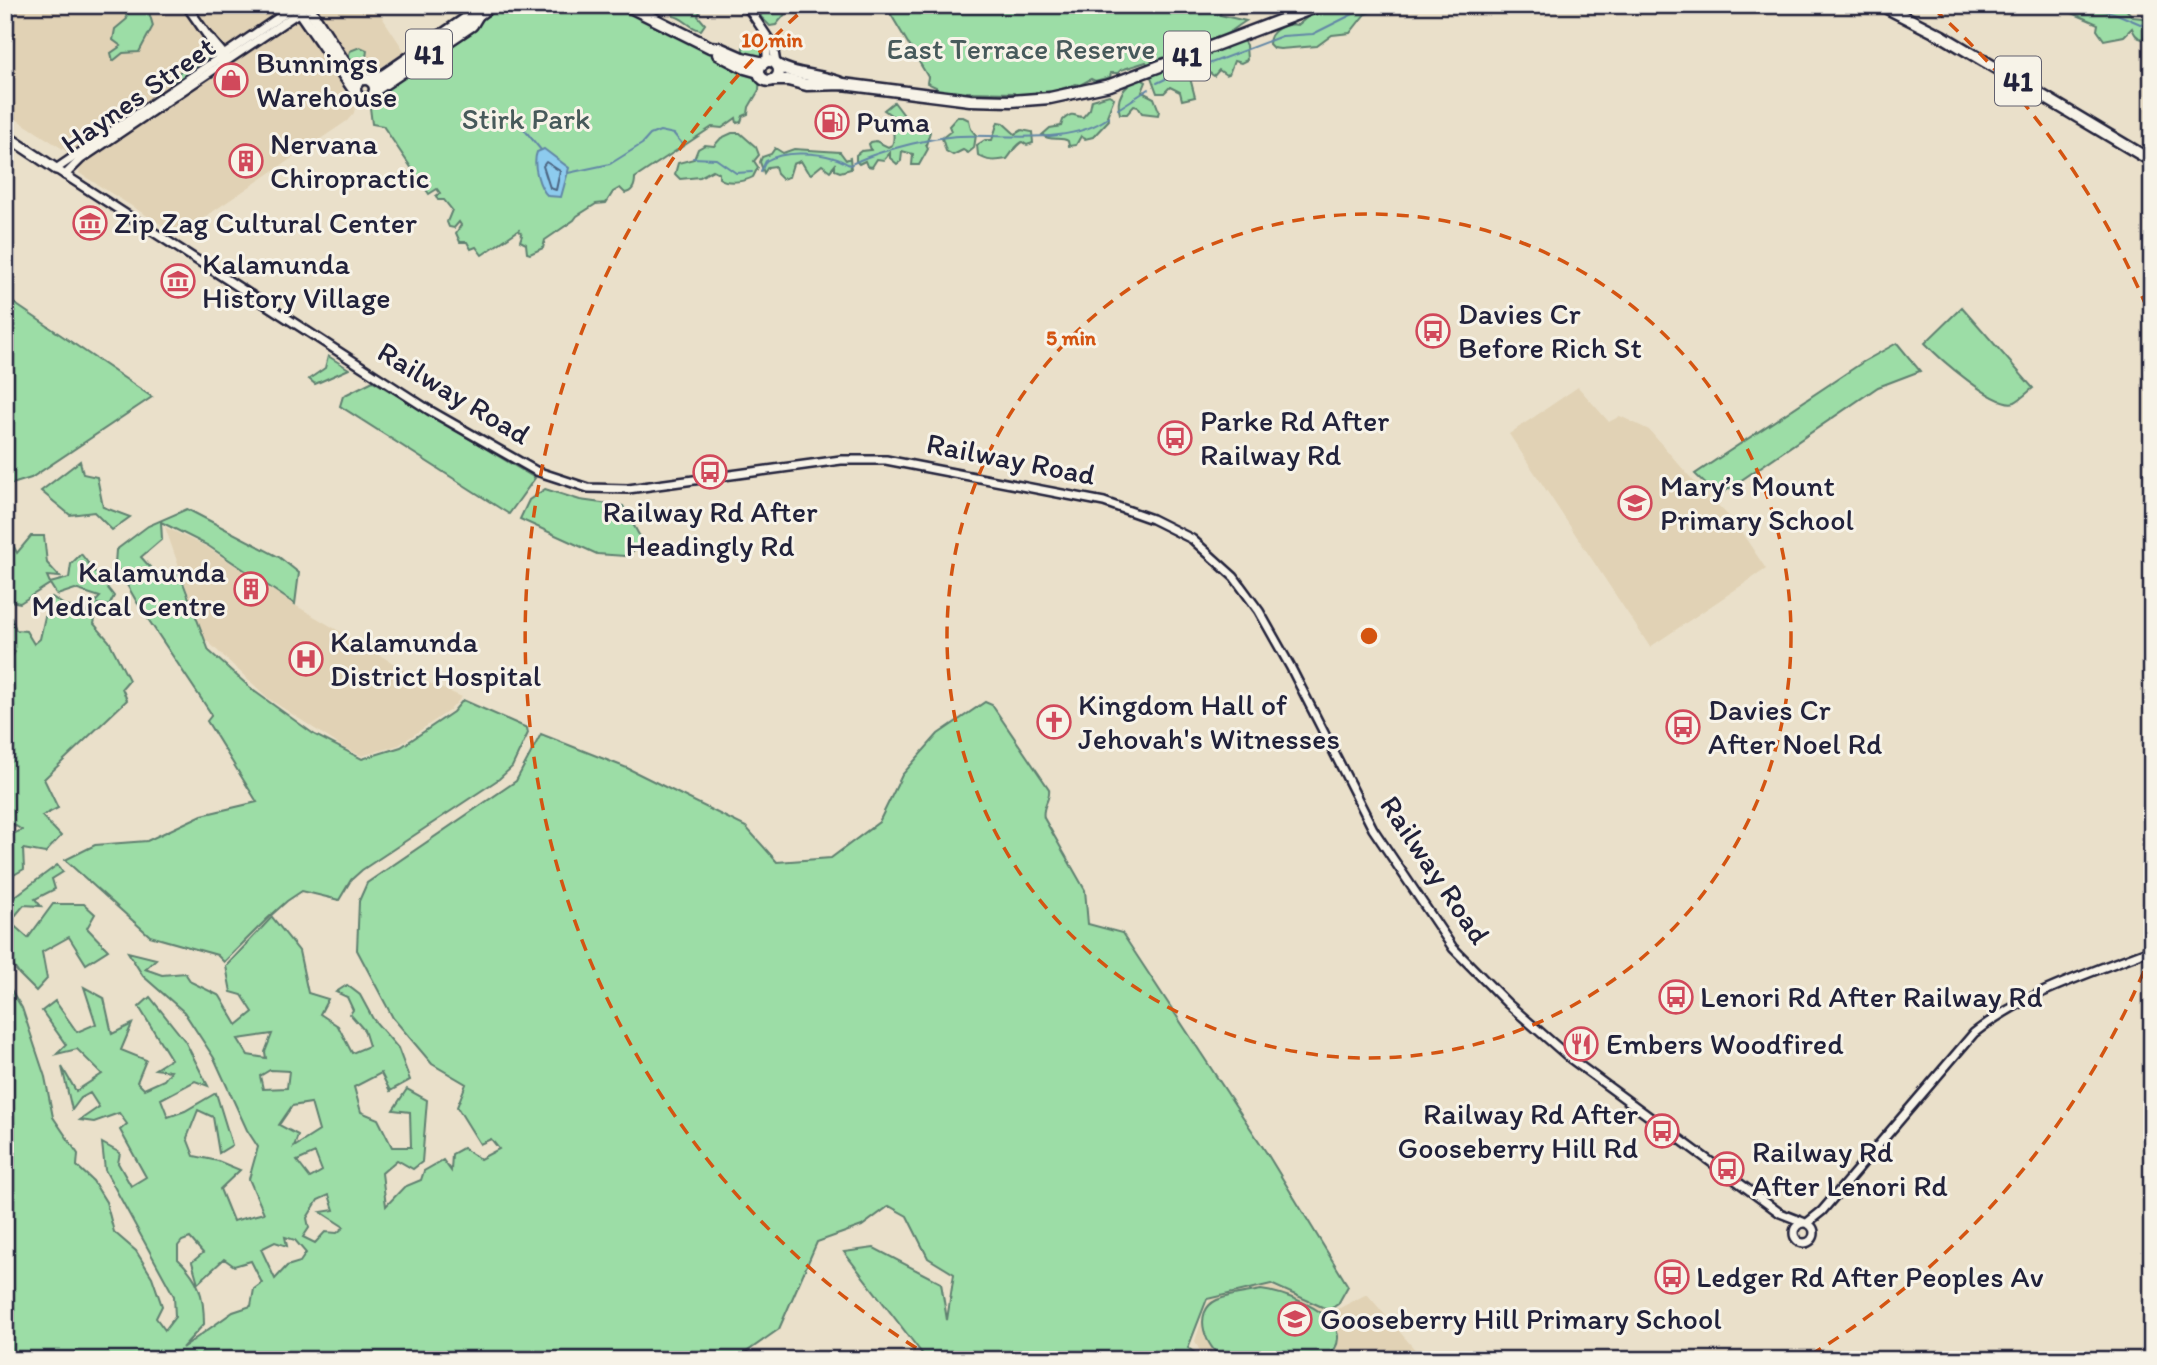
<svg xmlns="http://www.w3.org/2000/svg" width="2157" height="1365" font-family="Itim,sans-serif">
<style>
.built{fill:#e1d2b5}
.green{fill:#9cdda6;stroke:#5f8070;stroke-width:2;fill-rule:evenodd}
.water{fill:#8dcbee;stroke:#6287a6;stroke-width:2}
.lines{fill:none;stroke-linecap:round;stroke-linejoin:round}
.shore{stroke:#4d6683;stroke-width:2}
.stream{stroke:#6287a6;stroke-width:2}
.tertiary-casing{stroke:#22223b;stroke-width:12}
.secondary-casing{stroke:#22223b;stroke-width:14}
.primary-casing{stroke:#22223b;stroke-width:15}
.tertiary{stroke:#f7f3e8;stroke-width:7}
.secondary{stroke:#f7f3e8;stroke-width:9}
.primary{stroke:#f7f3e8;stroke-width:10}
.ring{fill:none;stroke:#d45411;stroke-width:3.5;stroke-dasharray:12 9}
.labels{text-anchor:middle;stroke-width:6;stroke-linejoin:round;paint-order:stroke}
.shield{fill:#f7f3e8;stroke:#62616f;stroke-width:2}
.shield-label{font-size:28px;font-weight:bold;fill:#22223b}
.park-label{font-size:30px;fill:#475a5b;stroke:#f7f3e8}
.poi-label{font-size:30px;fill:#22223b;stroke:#f7f3e8;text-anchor:start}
.street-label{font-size:30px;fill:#22223b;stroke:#f7f3e8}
.centre{fill:#d45411;stroke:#f7f3e8;stroke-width:3.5}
.ring-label{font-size:21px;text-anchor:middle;font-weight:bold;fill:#d45411;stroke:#f7f3e8;stroke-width:6;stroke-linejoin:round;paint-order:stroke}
</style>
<rect width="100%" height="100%" fill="#eae0ca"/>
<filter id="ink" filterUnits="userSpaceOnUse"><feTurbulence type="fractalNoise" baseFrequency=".0143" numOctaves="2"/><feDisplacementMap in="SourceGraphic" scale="14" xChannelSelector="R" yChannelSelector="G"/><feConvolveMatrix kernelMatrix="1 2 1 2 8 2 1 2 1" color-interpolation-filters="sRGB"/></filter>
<g filter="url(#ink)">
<!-- built -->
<g class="built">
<polygon points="5,5 386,5 378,11 405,52 373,72 360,70 356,65 336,77 355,107 354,113 347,121 184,231 176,234 79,173 81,166 66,151 5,112"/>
<polygon points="1578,387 1609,422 1620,416 1649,430 1697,485 1734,521 1766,569 1650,647 1509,434"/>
<polygon points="165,527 207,547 295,605 420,679 462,697 450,710 399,745 362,756 344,748 269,699 204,638"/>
<polygon points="1268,1285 1334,1311 1367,1294 1424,1360 1204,1360 1195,1341 1207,1304 1212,1297"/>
</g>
<!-- green -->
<g class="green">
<polygon points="131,5 163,5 158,11 149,12 153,26 139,52 123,53 113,61 111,53 121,46 113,40 115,29 127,19 125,11"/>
<path d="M492 5H626L760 74 759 90 749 107 748 114 743 116 741 122 737 123 736 118 722 128 712 127 635 178C635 185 633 192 625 193L620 188 613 192 606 203 596 204 577 216 574 220 545 240 543 248 530 254 527 253 526 244 520 241 522 235 519 230 482 255 476 247 471 249 467 242H460L456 233 461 225 459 222 454 228 449 227 447 222 452 210 444 200H438L436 196 440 193 437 189 429 194 383 126 372 124 369 99 375 90Z"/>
<path d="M688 5H693L700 12 698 16 705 24 701 30C690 29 684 17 673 16L674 11 680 9V6L686 8Z"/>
<polygon points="763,5 791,5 781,6 787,8 786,13 776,25 770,26 761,17 760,8"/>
<path d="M876 5H1146L1148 10 1154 5H1218L1221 8 1220 15 1246 21C1234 28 1219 43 1205 40 1193 49 1185 48 1170 53L1168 57 1156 61 1149 67 1146 62 1121 70 1118 73H1111L1110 77 1095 81 1091 79 1080 85 1076 84 1043 95 1041 92H1036V97H1017L1014 93 967 92 965 96 956 93 955 96 935 93 936 87 927 83 928 77 890 13 880 12Z"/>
<path d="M1329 5H1393L1365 14 1350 33 1332 35 1317 46 1280 49 1273 48 1269 44C1269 30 1285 23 1298 25L1316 10Z"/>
<path d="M2066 5H2103L2106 9 2116 5 2123 6 2133 17 2152 19V37L2145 34 2143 39C2136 38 2134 33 2132 28L2124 36 2104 40 2097 30 2098 24 2072 13Z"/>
<path d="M752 34H761L768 42 772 54 761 67C751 67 742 57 743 47L747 44Z"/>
<polygon points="1242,39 1246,45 1247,60 1241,63 1234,61 1229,74 1226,75 1219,70 1214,76 1197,64 1198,59 1207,58 1210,49 1220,46 1226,49 1231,40"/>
<polygon points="360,47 367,50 366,58 368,67 366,70 360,72 351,65 348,58 350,51"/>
<path d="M209 52H213V59L171 86C176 69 195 61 209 52Z"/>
<polygon points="1189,59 1193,61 1197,70 1189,74 1195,97 1182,100 1180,92 1170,87 1164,93 1157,93 1151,77 1154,73"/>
<path d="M1139 78 1146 82 1142 92 1154 98 1159 111 1158 115 1142 113 1138 107 1134 106 1127 114H1120C1115 97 1124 86 1139 78Z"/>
<path d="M1109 95 1114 98 1107 116 1109 120 1093 137 1085 139 1081 136 1076 145 1069 146 1068 141C1061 136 1050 142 1042 135L1050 128 1061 126 1063 120C1075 110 1073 117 1083 117L1090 109 1092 100Z"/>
<path d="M894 102 903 114 906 125 915 123 919 128 925 127 930 132 926 145 928 149 919 165H912L913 154 902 151 901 161 897 164 890 158V153L884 160 877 159 872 167 867 166 865 161 859 164 856 161V155L861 151 871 150 869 144 871 142 876 141 888 147 892 145C897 135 889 128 895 118L884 110Z"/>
<polygon points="957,117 963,117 969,120 971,129 976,135 974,148 968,153 963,150 953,155 946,151 942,138 951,131 949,126"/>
<path d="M998 122 1003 123 1015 134 1022 130 1032 132 1033 143 1027 145 1022 142C1015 146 1012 153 1007 159 996 161 987 162 978 155L977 145 985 140H992Z"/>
<path d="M732 133H740L756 147 759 155 754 161 758 167 753 177C744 182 727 184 719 178V173L713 170 700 177 680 179 675 174 678 163 694 159 698 149 705 145 714 146 721 138Z"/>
<polygon points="775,148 783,153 794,149 840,152 846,160 850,158 851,169 840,172 835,170 835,165 830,171 822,165 811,174 807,171 801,161 793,164 789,177 782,179 777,174 775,166 768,167 764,173 760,162 762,157 771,154"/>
<polygon points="5,297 152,397 31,478 9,485 5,485"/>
<path d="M1962 307 2033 388C2028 392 2021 399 2015 402 1996 409 1938 357 1925 343Z"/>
<polygon points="1897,343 1920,371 1878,387 1718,496 1695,474 1863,362"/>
<polygon points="328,356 349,369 315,384 309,379 325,368"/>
<polygon points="373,381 535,478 509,514 340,406 343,396"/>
<polygon points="80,461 83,474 97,477 103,507 130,517 112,530 94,512 70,515 41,491"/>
<polygon points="545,489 580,500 623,506 644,544 625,556 597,554 520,519 529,500"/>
<polygon points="187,509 279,557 299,573 295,604 207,545 161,522 162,539 141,557 164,583 179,572 209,651 254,691 315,735 362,759 401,747 453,712 463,700 527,728 528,733 512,767 499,779 362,870 351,880 339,900 302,891 287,901 267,919 224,962 217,955 150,936 65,860 95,845 147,841 202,815 257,802 207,721 211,716 210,712 138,604 115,564 116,550 148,526"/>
<polygon points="5,529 17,553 31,536 44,536 47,563 60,577 47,576 50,583 69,578 71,564 81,554 114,596 109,606 98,604 94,624 109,641 129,680 122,688 127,700 44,779 58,808 42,816 61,836 45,853 23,849 24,869 5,880 5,837 22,830 5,819 5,659 9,661 15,652 5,645 5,613 10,614 16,630 26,631 34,644 40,639 48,603 52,597 64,605 85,613 100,597 75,589 57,595 50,584 20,603 5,600"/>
<path d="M985 702 992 705 1049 789C1051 799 1041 807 1044 818L1085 890 1088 924 1122 933 1268 1155 1348 1286 1338 1304 1329 1310 1271 1284 1207 1299 1188 1348 1205 1360H939V1357L924 1356 844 1252 874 1248 941 1283 947 1320 954 1274 928 1258 907 1216 889 1206 862 1226 817 1242 779 1329 735 1360H5V980L22 1008 45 1077 53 1117 78 1154 77 1166 93 1181 106 1202 114 1232 136 1251 152 1277 162 1306 156 1318 165 1330 175 1317 174 1296 105 1170 102 1143 120 1153 118 1163 131 1186 146 1177 120 1130 127 1124 119 1113 94 1122 80 1120 99 1107 90 1093 81 1098 72 1110 62 1067 76 1091 102 1074 77 1049 57 1054 66 1045 42 1011 55 1001 77 1032 96 1024 84 987 104 998 112 1034 132 1024 121 1050 146 1060 137 1082 144 1089 164 1080 171 1071 155 1069 171 1059 139 1007 150 997 185 1041 208 1086 195 1081 161 1099 168 1117 185 1111 216 1093 232 1145 219 1153 213 1117 198 1110 187 1138 194 1156 218 1161 240 1170 220 1189 233 1221 264 1213 249 1179 258 1147 247 1130 214 1058 184 1012 143 976 128 952 156 959 145 969 162 975 185 973 191 982 220 996 237 1025 253 1012 242 995 231 992 226 966 272 917 299 951 308 993 328 999 320 1014 338 1026 352 1053 369 1046 364 1030 350 1014 353 1010 347 997 336 992 347 985 360 995 373 1019 398 1048 410 1080 390 1091 381 1073 354 1087 361 1112 378 1119 392 1147H411L410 1112 393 1110 407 1089 427 1100 422 1162 413 1169 397 1160 382 1173 386 1206 404 1187 421 1180 424 1171 443 1160 451 1171 452 1154 463 1148 480 1159 499 1149 491 1139 480 1144 457 1107 466 1084 432 1064 393 1018 357 950 359 901 367 883 516 781 541 734 627 768 746 827 777 862 831 858 879 822 902 775 938 734ZM272 1034 265 1052 266 1058 248 1055 238 1039ZM270 1070 289 1071 287 1088 263 1089 260 1076ZM311 1103 319 1131 294 1147 298 1135 279 1125 292 1106ZM315 1153 322 1171 310 1178 297 1161ZM329 1195 334 1210 321 1212 344 1227 337 1233 325 1232 315 1243 303 1237 309 1228 307 1218 318 1200ZM285 1237 295 1240 306 1253 300 1262 287 1266 275 1279 261 1249 275 1242 287 1246ZM190 1238 203 1253 192 1262 198 1283 224 1259 234 1266 251 1261 262 1283 254 1289 251 1306 233 1312 182 1348 204 1324C204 1295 199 1279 178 1259V1246L182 1241Z"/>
<polygon points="57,865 63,872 52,879 55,889 35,899 41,906 24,905 10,922 28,938 53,904 84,904 95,914 87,928 108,950 86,964 69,937 42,952 47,979 36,991 19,974 5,954 5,904"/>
<path d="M1261 1290C1290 1293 1369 1323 1325 1360H1225C1206 1349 1191 1312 1217 1300 1230 1294 1247 1293 1261 1290Z"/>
</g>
<!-- water -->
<path class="water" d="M544 149 569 168 561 197 548 196C539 188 532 164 537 152Z"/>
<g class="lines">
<!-- shore -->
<polygon class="shore" points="546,162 560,171 556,190 550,188 543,166"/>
<!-- stream -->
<g class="stream">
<polyline points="2085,5 2117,14 2152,29"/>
<polyline points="1190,71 1282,36 1313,34 1371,5"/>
<polyline points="1157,83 1174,75"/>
<polyline points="1118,109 1149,89"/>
<polyline points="523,128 541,150"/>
<polyline points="693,158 716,159 736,173 752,172"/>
<path d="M761 171 766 161C783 151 815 152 834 158 840 159 844 163 850 165 873 152 932 137 960 136 1004 134 1071 146 1109 117"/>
<polyline points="568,173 610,164 642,144 650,135 660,131 674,134 683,145"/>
</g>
<defs>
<g id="tertiary">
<polyline points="186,5 207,35 221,61"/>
<polyline points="297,5 56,169 429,410 536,471 588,488 628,489 841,460 886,460 1104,502 1152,519 1192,539 1234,577 1259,611 1290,666 1373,829 1453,948 1507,1003 1571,1059 1780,1213 1803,1222"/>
<polyline points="746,5 773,45 776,64"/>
<polyline points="210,38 227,58"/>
<polyline points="767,61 767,38"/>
<polyline points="65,175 81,159 301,11"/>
<circle cx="1804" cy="1233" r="10"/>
<path d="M1807 1223 1822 1211 1974 1033C2026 992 2091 973 2152 949"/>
</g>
<polyline id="secondary" points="5,135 56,169"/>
<g id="primary">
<polyline points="295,5 354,90"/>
<polyline points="307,5 350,71 360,80"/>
<polyline points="626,5 710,47 719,48 742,58 764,63"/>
<polyline points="1881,5 1942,36 2152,161"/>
<polyline points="718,54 745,68 759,72"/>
<circle cx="769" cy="71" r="10"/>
<path d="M777 65C798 77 821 74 843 84"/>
<circle cx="365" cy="89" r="10"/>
<polyline points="772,80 788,80 807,85 843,84 970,100 1011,101 1050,98 1110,85 1321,5"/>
<polyline points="371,81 384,75 467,18 478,15 492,5"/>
<polyline points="375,90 472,25 478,15"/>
</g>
</defs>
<!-- tertiary casing -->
<use href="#tertiary" class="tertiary-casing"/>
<!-- secondary casing -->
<use href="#secondary" class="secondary-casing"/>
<!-- primary casing -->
<use href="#primary" class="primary-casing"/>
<!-- tertiary -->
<use href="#tertiary" class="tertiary"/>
<!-- secondary -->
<use href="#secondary" class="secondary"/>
<!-- primary -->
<use href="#primary" class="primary"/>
</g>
</g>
<!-- distance rings -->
<g class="ring">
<circle cx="1369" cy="636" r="422"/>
<path d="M2152 952A844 844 0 0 1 1804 1359M934 1359A844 844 0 0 1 804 9M1934 9A844 844 0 0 1 2152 320"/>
</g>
<!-- icons -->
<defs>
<symbol id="shop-ring" viewBox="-11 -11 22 22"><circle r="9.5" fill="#f7f3e8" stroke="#d1495b" stroke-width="1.5"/><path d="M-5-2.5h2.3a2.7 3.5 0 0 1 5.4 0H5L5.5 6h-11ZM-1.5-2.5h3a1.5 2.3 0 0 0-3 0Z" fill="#d1495b"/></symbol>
<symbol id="fuel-ring" viewBox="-11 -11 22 22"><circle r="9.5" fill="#f7f3e8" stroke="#d1495b" stroke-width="1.5"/><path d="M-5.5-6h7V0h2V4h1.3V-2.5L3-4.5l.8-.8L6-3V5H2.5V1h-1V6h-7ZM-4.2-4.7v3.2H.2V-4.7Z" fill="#d1495b"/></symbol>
<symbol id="building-ring" viewBox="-11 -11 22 22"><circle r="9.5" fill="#f7f3e8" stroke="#d1495b" stroke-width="1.5"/><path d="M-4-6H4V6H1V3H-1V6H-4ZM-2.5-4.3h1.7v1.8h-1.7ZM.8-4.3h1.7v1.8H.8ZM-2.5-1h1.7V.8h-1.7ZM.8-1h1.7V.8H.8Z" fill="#d1495b"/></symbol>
<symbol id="museum-ring" viewBox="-11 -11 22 22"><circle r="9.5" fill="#f7f3e8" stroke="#d1495b" stroke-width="1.5"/><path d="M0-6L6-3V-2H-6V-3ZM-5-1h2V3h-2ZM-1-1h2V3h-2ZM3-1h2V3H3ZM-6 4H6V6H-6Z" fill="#d1495b"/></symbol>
<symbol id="bus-ring" viewBox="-11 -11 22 22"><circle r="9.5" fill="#f7f3e8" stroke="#d1495b" stroke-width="1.5"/><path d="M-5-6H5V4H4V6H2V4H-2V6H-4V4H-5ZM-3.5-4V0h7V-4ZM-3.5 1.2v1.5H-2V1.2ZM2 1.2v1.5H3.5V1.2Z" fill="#d1495b"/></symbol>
<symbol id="school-ring" viewBox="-11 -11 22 22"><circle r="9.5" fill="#f7f3e8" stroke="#d1495b" stroke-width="1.5"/><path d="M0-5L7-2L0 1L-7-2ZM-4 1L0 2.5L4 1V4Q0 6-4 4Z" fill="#d1495b"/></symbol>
<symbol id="hospital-ring" viewBox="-11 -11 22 22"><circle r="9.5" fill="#f7f3e8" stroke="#d1495b" stroke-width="1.5"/><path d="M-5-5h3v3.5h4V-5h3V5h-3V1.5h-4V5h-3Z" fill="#d1495b"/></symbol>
<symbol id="church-ring" viewBox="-11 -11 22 22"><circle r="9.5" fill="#f7f3e8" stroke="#d1495b" stroke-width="1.5"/><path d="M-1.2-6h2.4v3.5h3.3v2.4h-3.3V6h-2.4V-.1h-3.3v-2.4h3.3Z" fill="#d1495b"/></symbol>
<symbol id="restaurant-ring" viewBox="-11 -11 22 22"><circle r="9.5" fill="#f7f3e8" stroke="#d1495b" stroke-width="1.5"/><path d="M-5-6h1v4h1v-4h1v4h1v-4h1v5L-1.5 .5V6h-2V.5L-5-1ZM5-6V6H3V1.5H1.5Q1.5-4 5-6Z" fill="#d1495b"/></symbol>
</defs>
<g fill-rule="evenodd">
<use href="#shop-ring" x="212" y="61" width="38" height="38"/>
<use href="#fuel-ring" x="813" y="103" width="38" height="38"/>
<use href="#building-ring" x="227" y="142" width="38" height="38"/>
<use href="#museum-ring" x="71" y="204" width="38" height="38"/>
<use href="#museum-ring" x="159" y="262" width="38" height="38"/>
<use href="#bus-ring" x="1414" y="312" width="38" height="38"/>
<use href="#bus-ring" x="1156" y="419" width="38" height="38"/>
<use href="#bus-ring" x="691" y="453" width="38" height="38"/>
<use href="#school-ring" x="1616" y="484" width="38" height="38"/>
<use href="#building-ring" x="232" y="570" width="38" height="38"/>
<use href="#hospital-ring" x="287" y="640" width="38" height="38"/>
<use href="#church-ring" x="1035" y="703" width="38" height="38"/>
<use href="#bus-ring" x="1664" y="708" width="38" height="38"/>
<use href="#bus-ring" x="1657" y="978" width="38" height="38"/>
<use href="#restaurant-ring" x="1562" y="1025" width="38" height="38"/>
<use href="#bus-ring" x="1643" y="1112" width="38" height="38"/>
<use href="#bus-ring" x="1708" y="1150" width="38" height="38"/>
<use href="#bus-ring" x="1653" y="1258" width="38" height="38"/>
<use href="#school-ring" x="1276" y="1300" width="38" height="38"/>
</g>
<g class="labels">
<!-- shield labels -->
<g class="shield">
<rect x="406" y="29.5" width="46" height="49" rx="5"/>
<rect x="1164" y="31.5" width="46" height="49" rx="5"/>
<rect x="1995" y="56.5" width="46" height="49" rx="5"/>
</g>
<g class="shield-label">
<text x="429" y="64">41</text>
<text x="1187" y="66">41</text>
<text x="2018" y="91">41</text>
</g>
<!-- park labels -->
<g class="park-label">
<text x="1021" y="59">East Terrace Reserve</text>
<text x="526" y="129">Stirk Park</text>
</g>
<!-- poi labels -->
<g class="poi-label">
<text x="256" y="73">Bunnings<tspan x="256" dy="34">Warehouse</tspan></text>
<text x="856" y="132">Puma</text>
<text x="270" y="154">Nervana<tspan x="270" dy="34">Chiropractic</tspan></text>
<text x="114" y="233">Zip Zag Cultural Center</text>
<text x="202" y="274">Kalamunda<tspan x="202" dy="34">History Village</tspan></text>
<text x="1458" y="324">Davies Cr<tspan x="1458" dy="34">Before Rich St</tspan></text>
<text x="1200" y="431">Parke Rd After<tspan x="1200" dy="34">Railway Rd</tspan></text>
<text x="1660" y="496">Mary’s Mount<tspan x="1660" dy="34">Primary School</tspan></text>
<text x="710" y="522" text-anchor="middle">Railway Rd After<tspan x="710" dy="34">Headingly Rd</tspan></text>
<text x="226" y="582" text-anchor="end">Kalamunda<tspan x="226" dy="34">Medical Centre</tspan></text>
<text x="330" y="652">Kalamunda<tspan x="330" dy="34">District Hospital</tspan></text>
<text x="1078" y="715">Kingdom Hall of<tspan x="1078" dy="34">Jehovah's Witnesses</tspan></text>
<text x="1708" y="720">Davies Cr<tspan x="1708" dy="34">After Noel Rd</tspan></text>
<text x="1700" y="1007">Lenori Rd After Railway Rd</text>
<text x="1606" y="1054">Embers Woodfired</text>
<text x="1638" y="1124" text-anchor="end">Railway Rd After<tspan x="1638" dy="34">Gooseberry Hill Rd</tspan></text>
<text x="1752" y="1162">Railway Rd<tspan x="1752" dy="34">After Lenori Rd</tspan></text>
<text x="1696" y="1287">Ledger Rd After Peoples Av</text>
<text x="1320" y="1329">Gooseberry Hill Primary School</text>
</g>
<!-- street labels -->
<g class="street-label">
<text transform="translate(138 95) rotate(-35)" y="10">Haynes Street</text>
<text transform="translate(454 393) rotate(31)" y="10">Railway Road</text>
<text transform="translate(1011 459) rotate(11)" y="10">Railway Road</text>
<text transform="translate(1435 870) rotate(56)" y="10">Railway Road</text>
</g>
</g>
<circle cx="1369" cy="636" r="10" class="centre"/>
<g class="ring-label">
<text x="772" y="47">10 min</text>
<text x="1071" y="345">5 min</text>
</g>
<!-- margin -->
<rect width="2157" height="1365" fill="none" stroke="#f7f3e8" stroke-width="28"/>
<rect x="14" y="14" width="2129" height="1337" fill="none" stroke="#22223b" stroke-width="2.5" filter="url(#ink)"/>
</svg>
